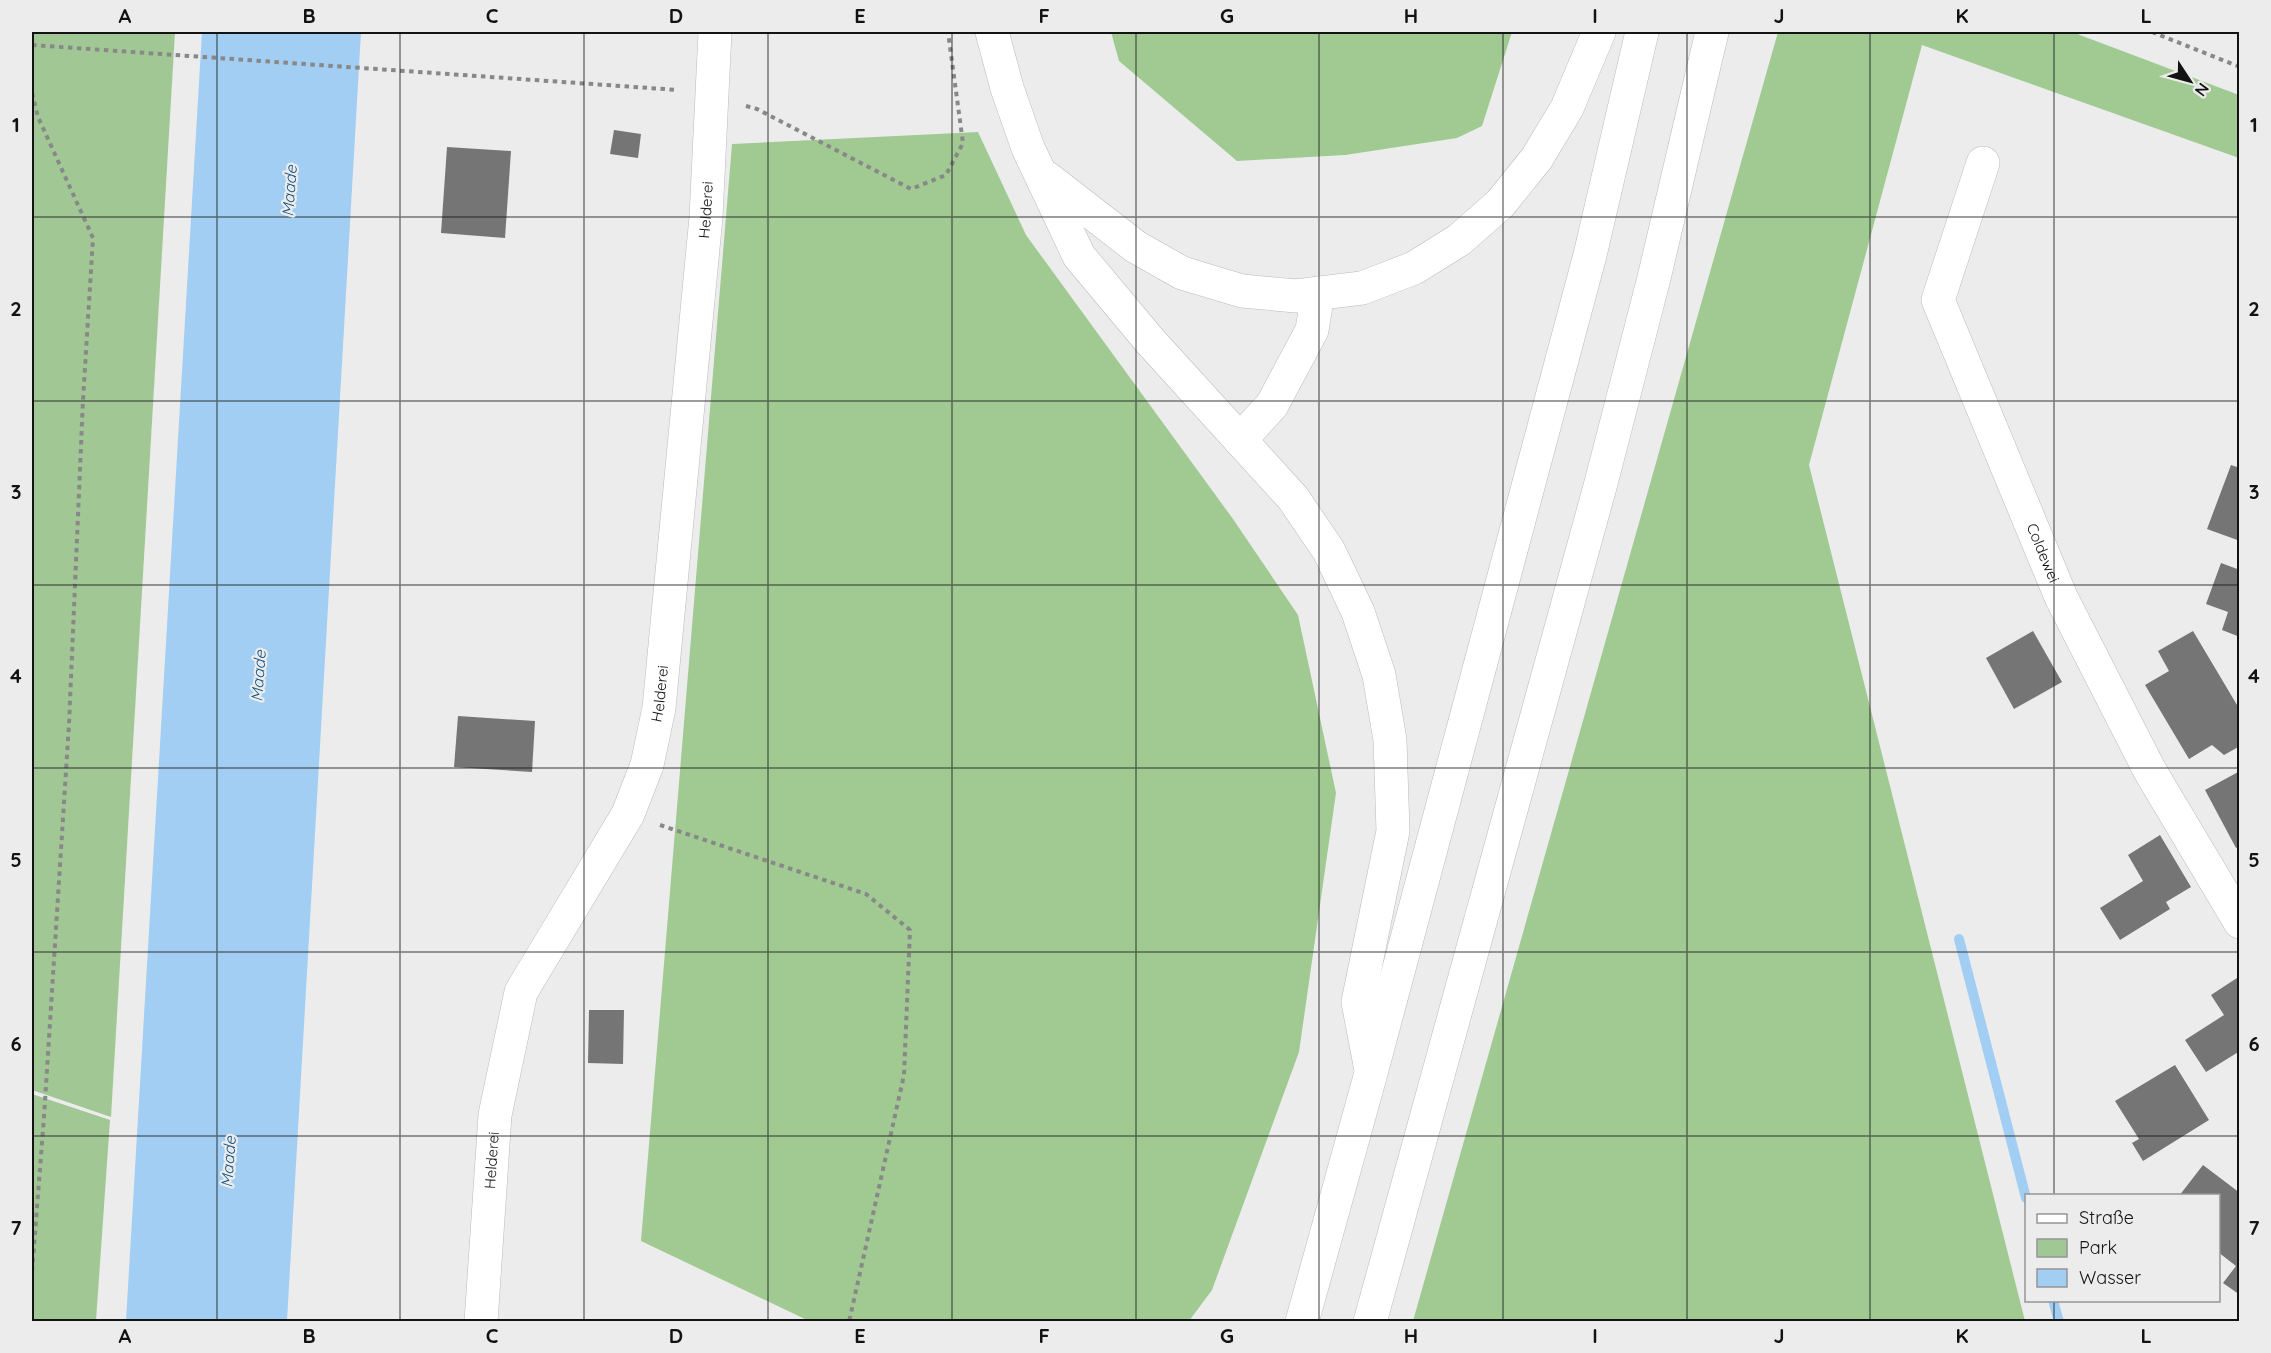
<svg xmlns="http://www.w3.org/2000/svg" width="2271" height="1353" font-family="Quicksand,sans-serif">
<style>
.green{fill:#a1c894}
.forest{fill:#a0ca92}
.water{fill:#a2cef4}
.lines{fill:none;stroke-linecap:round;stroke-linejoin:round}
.stream{stroke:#a2cef4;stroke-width:10}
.building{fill:#757575}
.minor-casing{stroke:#bbbbbc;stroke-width:34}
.highway-casing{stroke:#bbbbbc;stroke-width:34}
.path{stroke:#888;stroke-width:4;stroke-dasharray:4.5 4.5;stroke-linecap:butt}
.minor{stroke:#fff;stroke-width:33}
.highway{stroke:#fff;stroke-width:33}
.grid{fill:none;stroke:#131313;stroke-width:1.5;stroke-opacity:0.55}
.labels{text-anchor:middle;stroke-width:4.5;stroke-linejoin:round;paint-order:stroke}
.street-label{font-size:15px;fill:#131313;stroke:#ececed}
.water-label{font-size:16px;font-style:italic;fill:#12517d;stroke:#ececed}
.neatline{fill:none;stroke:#131313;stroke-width:2}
.grid-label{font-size:20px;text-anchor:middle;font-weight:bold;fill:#131313}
</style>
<rect width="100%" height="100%" fill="#ececed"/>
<!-- green -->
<g class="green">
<polygon points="32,32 175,32 111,1117 32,1090"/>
<polygon points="32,1094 110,1120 96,1321 32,1321"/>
</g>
<!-- forest -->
<g class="forest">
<polygon points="1111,32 1512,32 1482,126 1457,138 1345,155 1237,161 1119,61"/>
<polygon points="1778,32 2072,32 2239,95 2239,158 1922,45 1809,465 2025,1321 1413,1321"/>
<polygon points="978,132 1026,235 1233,519 1298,615 1336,793 1299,1052 1212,1290 1189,1321 809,1321 641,1241 732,144"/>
</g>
<!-- water -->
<polygon class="water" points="202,32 361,32 287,1321 126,1321"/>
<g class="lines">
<!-- stream -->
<g class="stream">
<polyline points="1959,939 2026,1198"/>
<polyline points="2053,1300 2059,1322"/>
</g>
</g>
<!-- building -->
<g class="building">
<polygon points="614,130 641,134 638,158 610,154"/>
<polygon points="447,147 511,151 505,238 441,233"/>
<polygon points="2231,465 2240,468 2240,541 2207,529"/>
<polygon points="2221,563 2240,570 2240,637 2222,630 2228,612 2206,604"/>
<polygon points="2033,631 2062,682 2014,709 1986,658"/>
<polygon points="2193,631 2240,710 2240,746 2224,755 2212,745 2189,759 2145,685 2169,671 2158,651"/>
<polygon points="458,716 535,721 532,772 454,767"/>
<polygon points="2240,771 2240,846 2236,848 2205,790"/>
<polygon points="2160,835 2191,887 2166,902 2170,909 2120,940 2100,908 2143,881 2128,855"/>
<polygon points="2240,976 2240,1051 2206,1072 2185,1040 2224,1015 2211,995"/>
<polygon points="589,1010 624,1010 623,1064 588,1063"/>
<polygon points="2175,1065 2209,1120 2143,1161 2132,1143 2139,1139 2115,1101"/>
<polygon points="2203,1165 2240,1193 2240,1295 2223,1283 2236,1266 2218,1252 2218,1196 2179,1196"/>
</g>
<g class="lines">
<defs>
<g id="minor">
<path id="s1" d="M1983 163 1938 300 2061 597 2150 771 2240 922"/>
<polyline points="1240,440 1272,405 1312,330 1318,293"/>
<path id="s2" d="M481 1322 495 1115 521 992 628 814 647 765 659 708 706 217 715 32"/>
</g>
<g id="highway">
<polyline points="992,32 1007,88 1028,148 1079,256 1150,341 1293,498 1329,551 1358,612 1379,675 1390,740 1393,831 1358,1002 1370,1065"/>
<polyline points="1047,178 1136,247 1182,273 1242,291 1296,296 1362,288 1414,268 1459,240 1500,204 1537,158 1567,108 1599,32"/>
<polyline points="1302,1322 1371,1073 1590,255 1642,32"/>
<polyline points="1370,1322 1601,483 1654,278 1712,32"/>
</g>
</defs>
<!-- minor casing -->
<use href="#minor" class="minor-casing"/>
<!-- highway casing -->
<use href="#highway" class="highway-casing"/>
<!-- path -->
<g class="path">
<polyline points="2152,32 2240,67"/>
<polyline points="32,45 678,90"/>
<polyline points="32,93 38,117 93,238 83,400 69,724 44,1117 32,1272"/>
<polyline points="746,106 757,109 911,189 946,175 963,143 948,32"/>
<polyline points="660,825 866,894 910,930 904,1075 849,1322"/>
</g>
<!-- minor -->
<use href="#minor" class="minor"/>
<!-- highway -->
<use href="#highway" class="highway"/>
</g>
<!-- grid -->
<path class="grid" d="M217 32V1322M400 32V1322M584 32V1322M768 32V1322M952 32V1322M1136 32V1322M1319 32V1322M1503 32V1322M1687 32V1322M1870 32V1322M2054 32V1196M32 217H2240M32 401H2240M32 585H2240M32 768H2240M32 952H2240M32 1136H2240M2054 1300V1322"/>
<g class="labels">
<!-- street labels -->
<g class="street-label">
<text dy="5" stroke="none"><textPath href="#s2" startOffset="1152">Helderei</textPath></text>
<text dy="5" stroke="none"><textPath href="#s1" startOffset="418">Coldewei</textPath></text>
<text dy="5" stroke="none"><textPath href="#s2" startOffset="666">Helderei</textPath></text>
<text dy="5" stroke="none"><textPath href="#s2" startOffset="162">Helderei</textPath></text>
</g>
<!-- water labels -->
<g class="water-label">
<text transform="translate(289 191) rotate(-86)" y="6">Maade</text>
<text transform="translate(258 676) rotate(-86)" y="6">Maade</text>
<text transform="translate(228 1162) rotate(-86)" y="6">Maade</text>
</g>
</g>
<!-- border -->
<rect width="2271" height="1353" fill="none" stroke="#ececed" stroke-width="66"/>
<!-- legend -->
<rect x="2025" y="1194" width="195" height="108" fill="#ececed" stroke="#959596" stroke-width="1.5"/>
<rect x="2037" y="1214" width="30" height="9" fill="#ffffff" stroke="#959596" stroke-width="1.5"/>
<text x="2079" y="1224" font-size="18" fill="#131313">Straße</text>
<rect x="2037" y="1239" width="30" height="18" fill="#a1c894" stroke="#959596" stroke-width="1.5"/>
<text x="2079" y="1254" font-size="18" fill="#131313">Park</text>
<rect x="2037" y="1269" width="30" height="18" fill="#a2cef4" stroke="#959596" stroke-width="1.5"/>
<text x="2079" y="1284" font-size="18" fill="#131313">Wasser</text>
<!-- north arrow -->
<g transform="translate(2190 81) rotate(126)" stroke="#ececed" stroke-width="4.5" paint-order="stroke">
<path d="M0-4.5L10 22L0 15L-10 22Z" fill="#131313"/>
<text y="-9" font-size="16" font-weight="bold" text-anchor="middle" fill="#131313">N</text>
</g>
<rect x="33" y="33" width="2205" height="1287" class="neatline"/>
<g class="grid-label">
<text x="125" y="23">A</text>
<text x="309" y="23">B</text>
<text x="492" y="23">C</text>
<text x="676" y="23">D</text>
<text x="860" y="23">E</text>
<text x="1044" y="23">F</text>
<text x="1227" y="23">G</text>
<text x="1411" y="23">H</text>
<text x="1595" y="23">I</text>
<text x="1779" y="23">J</text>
<text x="1962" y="23">K</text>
<text x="2146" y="23">L</text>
<text x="16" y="132">1</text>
<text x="2254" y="132">1</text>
<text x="16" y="316">2</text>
<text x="2254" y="316">2</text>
<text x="16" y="499">3</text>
<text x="2254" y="499">3</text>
<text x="16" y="683">4</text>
<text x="2254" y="683">4</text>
<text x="16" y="867">5</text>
<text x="2254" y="867">5</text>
<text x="16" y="1051">6</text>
<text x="2254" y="1051">6</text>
<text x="16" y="1235">7</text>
<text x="2254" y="1235">7</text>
<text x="125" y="1343">A</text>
<text x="309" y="1343">B</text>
<text x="492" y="1343">C</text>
<text x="676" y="1343">D</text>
<text x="860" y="1343">E</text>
<text x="1044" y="1343">F</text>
<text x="1227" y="1343">G</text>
<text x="1411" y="1343">H</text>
<text x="1595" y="1343">I</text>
<text x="1779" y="1343">J</text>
<text x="1962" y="1343">K</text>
<text x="2146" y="1343">L</text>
</g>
</svg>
